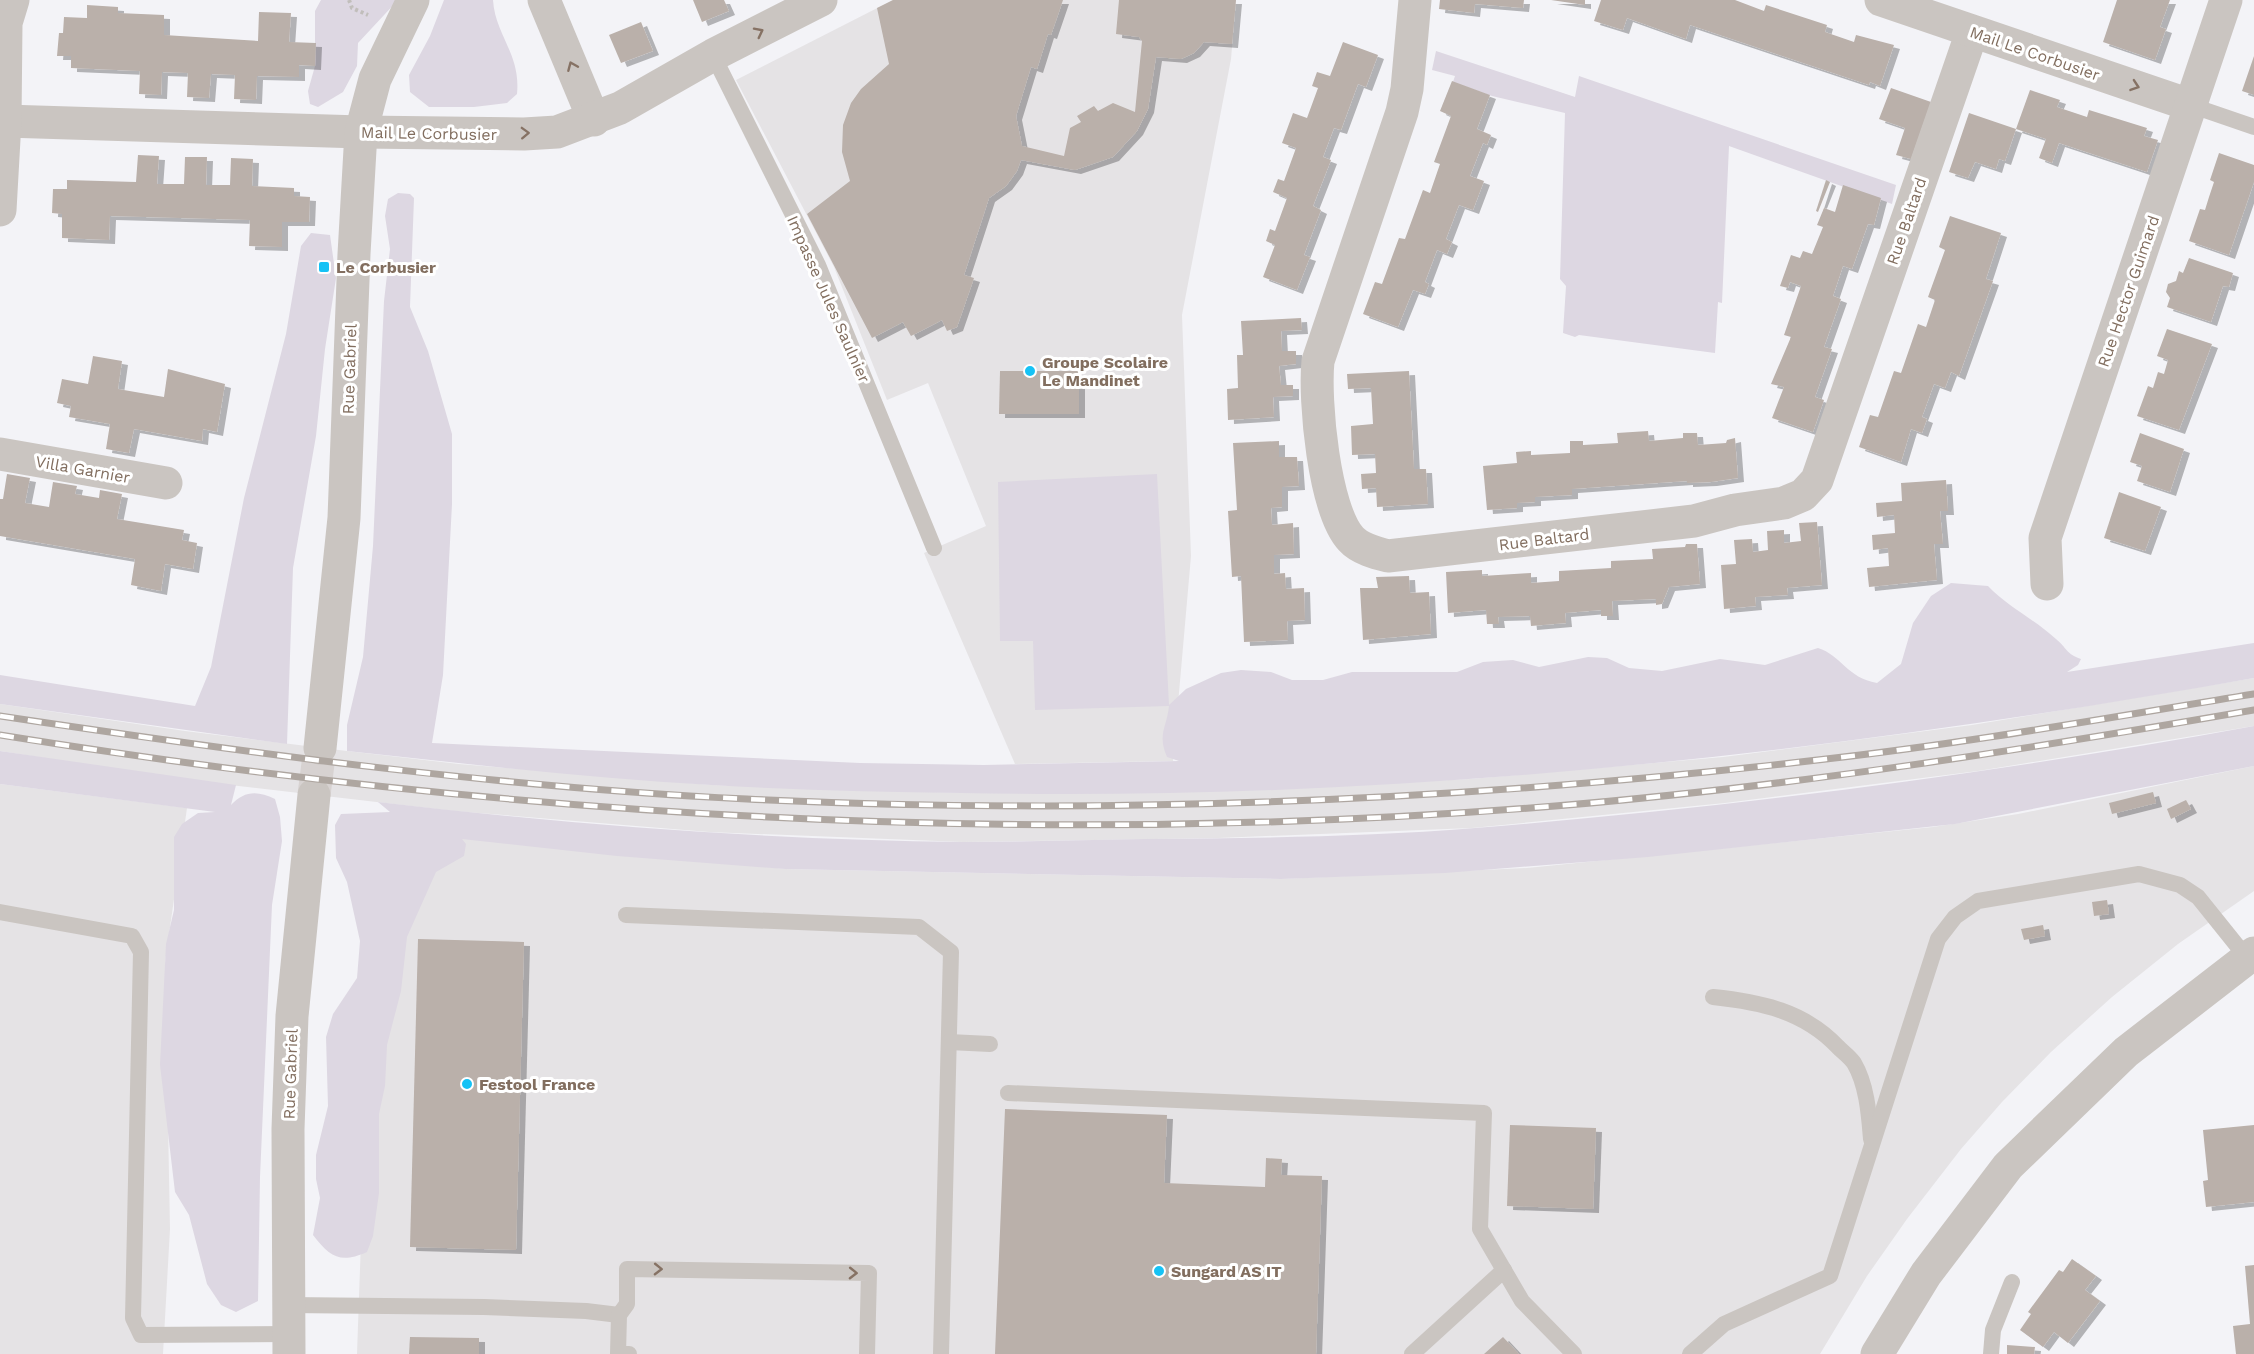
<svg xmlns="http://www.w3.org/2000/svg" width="2254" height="1354" font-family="'Work Sans',sans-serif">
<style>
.built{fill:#e5e3e5}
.green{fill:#ddd7e2}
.building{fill:#bab0aa;filter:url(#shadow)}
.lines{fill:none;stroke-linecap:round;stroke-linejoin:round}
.street-tunnel{stroke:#d7d2d1;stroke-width:33;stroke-dasharray:33 16;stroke-linecap:butt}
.path{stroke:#c1bebb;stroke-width:4;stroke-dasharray:3 3;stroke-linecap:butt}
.lane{stroke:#cac5c1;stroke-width:16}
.street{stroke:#cac5c1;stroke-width:33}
.rail-casing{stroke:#aea6a0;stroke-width:7}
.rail{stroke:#fff;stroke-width:4.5;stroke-dasharray:14;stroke-linecap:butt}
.oneway{stroke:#867264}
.poi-dot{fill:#16c2f5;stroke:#fff;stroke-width:2}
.labels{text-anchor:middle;stroke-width:6;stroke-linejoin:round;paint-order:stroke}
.street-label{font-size:16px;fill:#826e5f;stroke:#fff}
.poi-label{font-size:16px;font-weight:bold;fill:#826e5f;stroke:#fff;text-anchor:start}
</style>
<defs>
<filter id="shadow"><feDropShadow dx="6" dy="4" stdDeviation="0" flood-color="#0004"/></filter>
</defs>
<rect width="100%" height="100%" fill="#f3f3f7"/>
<!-- built -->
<g class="built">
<polygon points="893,0 1236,0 1231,59 1182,315 1191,556 1173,761 1015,764 924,553 986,526 928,383 887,400 834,267 736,80"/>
<polygon points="2254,678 2254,726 1978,771 1725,803 1472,828 1218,838 963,842 709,832 454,811 178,779 0,751 0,704 185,731 347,751 459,764 712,785 965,793 1218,791 1470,779 1723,757 1972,725"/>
<polygon points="2254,766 2254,891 2178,944 2112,997 2051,1052 2002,1102 1961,1149 1907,1219 1867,1276 1820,1354 357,1354 363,1184 414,823 785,869 1281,879 1527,868 1933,827 2018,814"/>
<polygon points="0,784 187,808 165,962 170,1229 163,1354 0,1354"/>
</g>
<!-- green -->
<g class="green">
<polygon points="321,0 398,0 358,43 357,66 343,92 318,107 310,104 308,91 315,66 315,11"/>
<path d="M444 0H493C495 35 521 54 517 94L507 103 474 107H429L410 92 409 75 430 36Z"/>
<polygon points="1436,51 1575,97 1579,76 1896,185 1892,204 1729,146 1722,303 1718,302 1715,353 1579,335 1575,337 1563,333 1566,286 1560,279 1565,113 1492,96 1453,82 1455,76 1432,70"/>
<path d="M398 193 410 194 414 198 410 307 428 351 452 434V504L443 675 432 743 860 763 984 765 1179 761 1167 757C1157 734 1167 727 1169 706L1035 710 1033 641H1000L998 482 1157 474 1169 705 1186 689 1221 673 1241 670 1271 672 1292 680H1323L1352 672H1457L1483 662 1513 660 1539 667 1588 657 1607 658 1629 668 1662 671 1720 659 1765 665 1818 648C1841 655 1847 678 1877 683L1901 664 1913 623 1931 596 1951 583 1988 586C2008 607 2034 619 2056 639 2067 648 2066 654 2081 659L2078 665 2067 672 2254 643V678C1828 754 1394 802 961 793 878 792 794 790 711 785 589 778 468 764 347 751V725L363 657 373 546 384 301 390 249 385 216 388 199Z"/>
<polygon points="311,233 330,235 336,278 325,349 316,436 293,568 287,744 0,704 0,675 195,706 211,667 244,498 286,334 301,246"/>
<path d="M2254 726V766L1955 824 1648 857 1445 873 1281 879 785 869 617 856 462 839 466 844 464 856 436 872 407 937 401 991 387 1045 385 1086 379 1114V1193L373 1236 367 1252C340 1264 330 1257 313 1235L320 1198 316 1179V1155L328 1106 326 1037 333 1014 357 978 360 941 347 882 336 858 335 825 341 814 390 812 378 802C572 825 769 840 964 842 1024 842 1084 840 1144 839 1254 838 1365 837 1475 828 1735 807 1997 773 2254 726Z"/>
<path d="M0 751 236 785 231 805C244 791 257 790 275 799L280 817 282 841 272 905 260 1177 258 1301 236 1312 221 1305 207 1284 189 1215 175 1192 160 1065 166 944 174 910V837L182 824 198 813 215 812 0 784Z"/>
</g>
<!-- building -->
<g class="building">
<polygon points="693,0 724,0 729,11 702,22"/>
<polygon points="893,0 1063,0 1051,35 1048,34 1037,69 1031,67 1016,116 1022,146 1064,156 1070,128 1081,122 1077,116 1094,106 1098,111 1113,103 1135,112 1142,41 1139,37 1116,34 1119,0 1236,0 1232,44 1204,42 1194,53 1181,59 1156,57 1148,109 1137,131 1113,157 1075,170 1021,160 1017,171 1006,186 989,198 964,275 974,278 957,327 947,331 942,320 911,336 903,322 872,338 807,214 850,181 842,152 843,125 851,103 861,89 889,64 877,8"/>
<polygon points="1440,0 1524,0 1523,8 1475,4 1474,13 1439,9"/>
<polygon points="1551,0 1585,0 1585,5"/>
<polygon points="1601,0 1735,0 1764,11 1766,5 1827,25 1825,32 1854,42 1856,35 1894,45 1880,86 1870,82 1869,85 1690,25 1686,39 1627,18 1623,30 1594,21"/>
<polygon points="2117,0 2170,0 2160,27 2166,29 2155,60 2103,42"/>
<polygon points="87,5 118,7 118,13 164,15 164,35 258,41 259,12 291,13 289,42 316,43 315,66 299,65 299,77 257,76 256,100 234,99 235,75 211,74 209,98 187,97 188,73 162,72 161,95 139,94 140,71 71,68 71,56 57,56 59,33 63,33 64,17 87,18"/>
<polygon points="641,22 653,51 621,63 609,35"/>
<polygon points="1343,42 1378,55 1366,87 1358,84 1341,130 1334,128 1323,157 1331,160 1313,206 1321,210 1304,255 1310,257 1297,290 1263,277 1275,245 1266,241 1270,229 1275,231 1287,198 1273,192 1278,179 1284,181 1296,148 1282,143 1293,113 1307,118 1318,88 1312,86 1317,72 1330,76"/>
<polygon points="2254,56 2254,95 2242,91"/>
<polygon points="1452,81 1490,95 1477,129 1491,135 1487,145 1483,143 1470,176 1484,181 1473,210 1459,205 1446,239 1452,242 1447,254 1437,250 1425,282 1429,284 1425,294 1413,290 1398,327 1363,314 1375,282 1382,284 1399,238 1405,239 1423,190 1430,193 1440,164 1434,162 1451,116 1440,111"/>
<polygon points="1891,88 1931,102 1911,159 1896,155 1905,128 1879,119"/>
<polygon points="2030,90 2060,100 2057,107 2087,117 2089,110 2147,128 2144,136 2158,140 2147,172 2059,143 2052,163 2039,158 2046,139 2016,129"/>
<polygon points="1969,113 2016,129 2005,161 1999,159 1996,169 1975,162 1968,178 1949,172"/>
<polygon points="2219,153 2254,165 2254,182 2229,255 2189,241 2200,209 2205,210 2209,197 2214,182 2210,180"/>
<polygon points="138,155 159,156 157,184 184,184 185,157 207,157 206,185 230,185 231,158 253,159 252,186 294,188 294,196 310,197 309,222 282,222 282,247 249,246 250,220 110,216 109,240 62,238 62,214 52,213 53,189 67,189 67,180 136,182"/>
<polygon points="1826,180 1830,182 1818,212 1816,211"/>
<polygon points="1843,185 1881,198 1874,225 1868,224 1852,269 1843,266 1833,296 1841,299 1824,347 1832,349 1815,397 1824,400 1813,432 1772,418 1784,387 1771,384 1791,337 1784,335 1801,286 1790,282 1788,288 1780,286 1791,255 1800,258 1803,251 1812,254 1823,227 1817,225 1824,208 1835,212"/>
<polygon points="1950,216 2001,233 1986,279 1993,281 1959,376 1951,372 1945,388 1934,384 1922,417 1927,419 1922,433 1911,429 1901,462 1859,447 1870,415 1878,417 1894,371 1901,373 1918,324 1926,327 1935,300 1928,297 1945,250 1939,247"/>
<polygon points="2189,258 2233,273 2229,287 2223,286 2211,322 2167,307 2170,298 2166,292 2168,284 2176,281 2179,271 2183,273"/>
<polygon points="1301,318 1302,330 1281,331 1282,351 1296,351 1296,364 1279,366 1281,385 1293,385 1293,396 1273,397 1274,417 1228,420 1227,389 1238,388 1237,355 1243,355 1241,321"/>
<polygon points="2167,329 2212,344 2179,430 2137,416 2148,386 2153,388 2158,372 2164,374 2168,360 2157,356"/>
<polygon points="93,356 122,361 118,389 164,397 168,369 225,384 217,432 203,429 202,441 134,429 129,453 106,449 110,424 69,417 71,406 57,403 62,379 88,384"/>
<polygon points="1000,371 1079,371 1079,414 999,414"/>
<polygon points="1409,371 1414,469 1426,469 1428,504 1377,507 1376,488 1362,489 1361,474 1376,473 1375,454 1352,455 1351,426 1373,424 1371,388 1348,389 1347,374"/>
<polygon points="1648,431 1649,441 1683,438 1683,433 1697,433 1698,445 1726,443 1727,440 1735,438 1738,478 1711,482 1687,483 1687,481 1572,489 1572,495 1535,497 1535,502 1517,503 1517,508 1487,510 1483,466 1517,463 1516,452 1531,451 1531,455 1570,453 1570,441 1583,441 1583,445 1618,443 1617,433"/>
<polygon points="2140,433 2184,449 2170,492 2137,481 2142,466 2130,462"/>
<polygon points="1279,441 1279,457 1297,457 1299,486 1282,487 1282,507 1271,508 1272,525 1293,523 1294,554 1274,555 1274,574 1285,573 1286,589 1304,588 1305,620 1287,621 1288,640 1244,642 1241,576 1232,577 1228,511 1237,510 1233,443"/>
<polygon points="7,474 30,478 25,503 49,507 53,482 77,486 75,494 99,498 100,490 122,494 117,519 184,530 182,540 197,543 193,569 165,564 161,591 131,585 135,559 0,536 0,499 3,499"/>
<polygon points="1946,480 1948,511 1940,511 1943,544 1934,544 1937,580 1869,587 1867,568 1889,566 1888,548 1873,550 1872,535 1895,533 1894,515 1877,517 1876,503 1902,501 1901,483"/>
<polygon points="2119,492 2161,507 2145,551 2104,538"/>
<polygon points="1817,522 1822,585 1787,588 1788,595 1755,597 1756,606 1724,609 1721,565 1736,564 1734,540 1752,539 1753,552 1768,550 1767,531 1784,530 1784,543 1801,541 1799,523"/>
<polygon points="1686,544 1697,544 1700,584 1669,587 1662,604 1656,605 1656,599 1612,601 1613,616 1601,616 1601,610 1565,613 1566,623 1531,626 1530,616 1498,617 1499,624 1487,624 1486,610 1448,613 1446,572 1482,570 1482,576 1531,573 1531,583 1559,581 1559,571 1611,568 1611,561 1653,559 1652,549 1685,547"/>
<polygon points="1409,576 1410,593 1429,592 1431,634 1363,640 1360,588 1378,588 1376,577"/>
<polygon points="2153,792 2156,803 2112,814 2109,803"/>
<polygon points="2186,800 2191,809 2171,819 2167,809"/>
<polygon points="2107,900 2109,914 2094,916 2092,902"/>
<polygon points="2043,925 2045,936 2024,940 2021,929"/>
<polygon points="418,939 524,942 516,1250 410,1247"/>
<polygon points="1005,1109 1167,1115 1164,1183 1265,1187 1266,1158 1282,1159 1281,1175 1322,1176 1316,1354 995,1354"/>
<polygon points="1510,1125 1596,1128 1593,1209 1507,1206"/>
<polygon points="2254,1125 2254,1202 2206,1207 2203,1181 2208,1180 2203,1130"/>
<polygon points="2072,1259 2096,1276 2085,1290 2100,1301 2068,1343 2054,1332 2043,1347 2020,1330 2031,1314 2028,1312 2059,1270 2063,1272"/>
<polygon points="2254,1265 2254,1354 2236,1354 2233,1326 2250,1324 2245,1266"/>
<polygon points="410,1337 479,1338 479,1354 409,1354"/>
<polygon points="1503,1337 1519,1354 1484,1354"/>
<polygon points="2007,1345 2035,1347 2034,1354 2007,1354"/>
</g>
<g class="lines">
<!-- street-tunnel -->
<polyline class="street-tunnel" points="314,795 320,748"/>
<!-- path -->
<polyline class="path" points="349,0 352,8 368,15"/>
<!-- lane -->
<g class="lane">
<polyline points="713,55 818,265 934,548"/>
<polyline points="2190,105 2254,127"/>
<polyline points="0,912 132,936 141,952 133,1318 141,1335 289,1334"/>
<polyline points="626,915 919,927 951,952 941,1354"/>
<path d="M1713 997C1761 1002 1804 1011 1838 1047 1843 1052 1850 1057 1854 1063 1867 1085 1869 1115 1871 1139"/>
<polyline points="949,1042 990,1044"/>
<polyline points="1008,1093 1484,1113 1480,1229 1522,1301 1574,1354"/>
<polyline points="288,1305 484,1307 586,1311 619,1315"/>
<polyline points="629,1354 618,1354 619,1315 627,1304 627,1269 869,1273 867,1354"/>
<polyline points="1412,1354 1504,1270"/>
<polyline points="1690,1354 1724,1324 1830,1276 1938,939 1955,917 1978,901 2139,874 2180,885 2198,897 2247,958"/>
<polyline points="1991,1354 1993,1330 2012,1282"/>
</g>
<!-- street -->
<g class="street">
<polyline points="544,0 594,120"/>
<path d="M1415 0 1407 89 1402 112 1318 361C1314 400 1324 510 1351 539 1360 549 1376 553 1388 556L1694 521 1735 510 1784 503 1803 495 1817 480 1972 32"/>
<polyline points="1881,0 2190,105"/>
<polyline points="5,121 361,132 524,134 557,132 620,108 713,55 821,0"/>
<polyline points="0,210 5,121 6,23 13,0"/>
<polyline points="0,454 166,483"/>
<polyline points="2047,584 2045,538 2226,0"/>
<polyline points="320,748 344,518 354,254 361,132 375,79 413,0"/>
<polyline points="289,1354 288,1129 292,1016 314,795"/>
<polyline points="1877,1354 1926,1274 2008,1166 2126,1052 2254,953"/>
</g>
<defs>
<g id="rail">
<path d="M0 716C248 753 496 787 747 799 1106 816 1469 801 1826 759 1969 743 2112 717 2254 694"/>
<path d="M0 735C514 818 1035 848 1555 806 1789 787 2022 750 2254 710"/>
</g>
</defs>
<!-- rail casing -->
<use href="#rail" class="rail-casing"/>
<!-- rail -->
<use href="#rail" class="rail"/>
</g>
<!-- one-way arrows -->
<defs><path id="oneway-chevron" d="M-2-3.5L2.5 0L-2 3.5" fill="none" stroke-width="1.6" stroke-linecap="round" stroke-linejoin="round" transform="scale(1.5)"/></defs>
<g class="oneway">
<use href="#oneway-chevron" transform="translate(759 32) rotate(-27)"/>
<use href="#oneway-chevron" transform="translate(572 66) rotate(-113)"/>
<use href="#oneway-chevron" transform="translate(2135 86) rotate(19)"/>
<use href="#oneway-chevron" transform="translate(525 133) rotate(-2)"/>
<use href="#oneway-chevron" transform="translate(658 1269) rotate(1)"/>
<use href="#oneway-chevron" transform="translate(853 1273) rotate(1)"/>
</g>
<!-- markers -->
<g class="poi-dot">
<rect x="318" y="261" width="12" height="12" rx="3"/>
<circle cx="1030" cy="371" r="6"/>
<circle cx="467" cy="1084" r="6"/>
<circle cx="1159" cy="1271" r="6"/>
</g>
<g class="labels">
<!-- street labels -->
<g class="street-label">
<text transform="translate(2035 53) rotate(19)" y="6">Mail Le Corbusier</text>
<text transform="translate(429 133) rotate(1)" y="6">Mail Le Corbusier</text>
<text transform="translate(1906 221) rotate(-71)" y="6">Rue Baltard</text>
<text transform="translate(2128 291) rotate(-71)" y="6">Rue Hector Guimard</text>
<text transform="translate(829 299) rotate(66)" y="6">Impasse Jules Saulnier</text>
<text transform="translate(349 369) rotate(-88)" y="6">Rue Gabriel</text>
<text transform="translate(83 469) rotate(10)" y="6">Villa Garnier</text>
<text transform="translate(1544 539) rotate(-7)" y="6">Rue Baltard</text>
<text transform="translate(290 1074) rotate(-88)" y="6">Rue Gabriel</text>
</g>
<!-- poi labels -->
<g class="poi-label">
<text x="336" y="273">Le Corbusier</text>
<text x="1042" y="368">Groupe Scolaire<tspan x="1042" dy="18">Le Mandinet</tspan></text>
<text x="479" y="1090">Festool France</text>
<text x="1171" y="1277">Sungard AS IT</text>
</g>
</g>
</svg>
